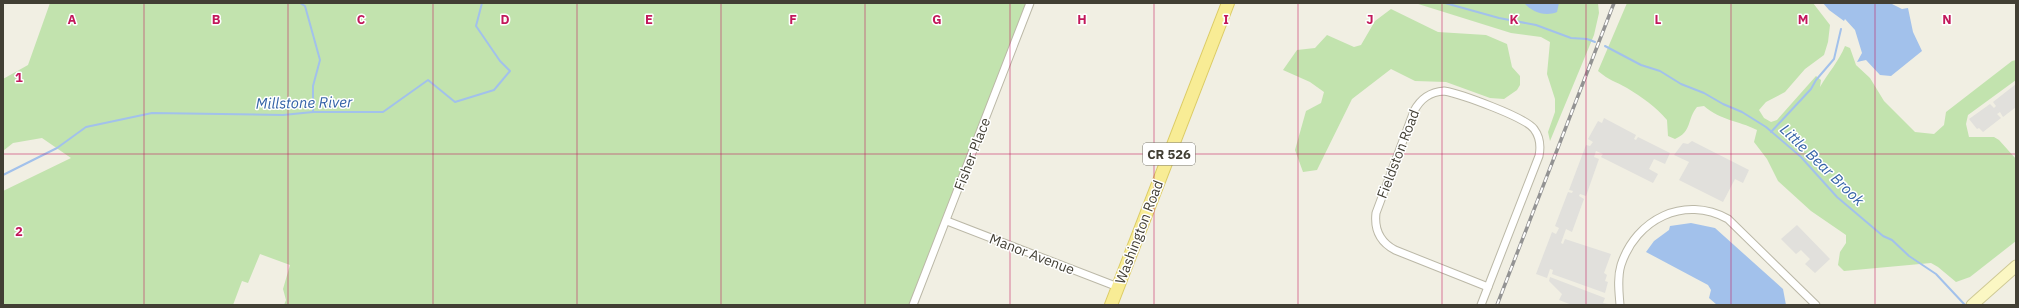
<svg xmlns="http://www.w3.org/2000/svg" width="2019" height="308" font-family="'IBM Plex Sans',sans-serif">
<style>
.green{fill:#c2e3ae}
.parking{fill:#e1e0dc}
.water{fill:#a2c1eb}
.lines{fill:none;stroke-linecap:round;stroke-linejoin:round}
.stream{stroke:#a2c1eb;stroke-width:2}
.street-casing{stroke:#bbb8a7;stroke-width:9}
.secondary-casing{stroke:#cec995;stroke-width:13}
.primary-casing{stroke:#dccc66;stroke-width:14}
.street{stroke:#fff;stroke-width:7}
.secondary{stroke:#fbf7c3;stroke-width:11}
.primary{stroke:#f8ec95;stroke-width:12}
.rail-casing{stroke:#939393;stroke-width:3.5}
.rail{stroke:#fff;stroke-width:2;stroke-dasharray:6;stroke-linecap:butt}
.grid{fill:none;stroke:#c2185b;stroke-width:1;stroke-opacity:0.55}
.labels{text-anchor:middle;stroke-width:3;stroke-linejoin:round;paint-order:stroke}
.shield{fill:#fff;stroke:#7b7971;stroke-width:1}
.shield-label{font-size:13px;font-weight:bold;fill:#423f34}
.street-label{font-size:14px;fill:#423f34;stroke:#fff}
.water-label{font-size:15px;font-style:italic;fill:#3463a7;stroke:#fff}
.grid-label{font-size:13px;text-anchor:middle;font-weight:bold;fill:#c2185b;stroke:#fff;stroke-width:3;stroke-linejoin:round;paint-order:stroke}
</style>
<rect width="100%" height="100%" fill="#f1efe3"/>
<!-- green -->
<g class="green">
<polygon points="50,3 1028,3 915,305 284,305 286,300 283,289 290,265 260,254 248,283 242,281 233,305 3,305 3,191 71,158 42,138 13,143 3,151 3,79 28,65"/>
<polygon points="1415,3 1598,3 1599,13 1594,35 1550,141 1548,132 1555,112 1555,99 1547,74 1550,42 1541,37 1511,33"/>
<path d="M1627 3H1813L1830 25 1828 42 1824 55 1805 69 1785 92 1766 102 1759 110 1764 118 1771 122 1777 120 1816 76 1821 80 1820 87C1828 73 1839 61 1845 46L1850 48 1856 65 1870 78 1884 101 1915 132 1934 134 1944 125 1946 112 2012 61 2016 60V80L1968 115 1966 124 1969 137H1994L1999 140 2016 159V241L1970 277 1956 282 1938 267 1931 263 1844 271 1838 265 1840 252 1846 243V235L1811 211 1778 181 1767 159 1754 142 1757 130C1737 120 1722 121 1704 106L1697 107C1687 119 1692 132 1675 139L1668 136 1667 120C1656 107 1642 97 1627 88 1615 81 1610 81 1598 71Z"/>
<polygon points="1391,9 1438,32 1486,35 1507,44 1512,67 1520,76 1520,85 1517,90 1504,99 1490,98 1446,82 1415,81 1391,69 1352,99 1317,170 1303,172 1295,150 1306,111 1321,103 1324,92 1310,82 1283,70 1297,50 1315,48 1327,35 1354,47 1361,45 1375,21"/>
</g>
<!-- parking -->
<g class="parking">
<polygon points="2016,84 2016,107 2003,117 2000,112 1997,114 2001,118 1983,132 1979,128 1977,129 1969,119 1990,104 1994,108 1996,106 1993,102"/>
<polygon points="1604,118 1636,135 1634,139 1636,140 1638,137 1670,153 1665,164 1654,159 1649,169 1658,174 1653,183 1601,157 1603,154 1596,151 1594,157 1599,159 1586,196 1580,194 1579,196 1584,199 1572,232 1566,229 1561,243 1563,244 1565,239 1611,254 1604,273 1607,275 1605,281 1608,282 1605,293 1552,274 1553,270 1550,269 1547,278 1536,274 1552,232 1556,234 1559,228 1555,226 1568,192 1572,193 1573,191 1569,190 1586,145 1590,146 1593,142 1588,139 1598,121 1602,123"/>
<polygon points="1692,141 1749,170 1743,183 1735,179 1723,202 1679,180 1689,162 1674,155 1683,143 1688,144"/>
<polygon points="1797,225 1830,259 1815,273 1805,264 1810,259 1801,250 1796,254 1781,239"/>
<polygon points="1550,277 1605,298 1603,303 1608,304 1608,305 1572,305 1559,300 1562,294 1549,281"/>
</g>
<!-- water -->
<g class="water">
<path d="M1524 3H1559L1557 12C1545 17 1532 12 1524 3Z"/>
<polygon points="1823,3 1890,3 1902,9 1908,8 1913,32 1922,51 1891,76 1880,75 1866,60 1857,62 1862,53 1855,30 1845,19 1844,21 1829,10"/>
<polygon points="1691,223 1715,228 1783,289 1786,305 1717,305 1709,298 1711,290 1708,285 1646,252 1654,241 1669,230 1670,226"/>
</g>
<g class="lines">
<!-- stream -->
<g class="stream">
<polyline points="300,3 305,6 320,60 313,86 313,112"/>
<polyline points="1445,3 1499,18 1536,25 1571,38 1587,39 1595,42"/>
<polyline points="1605,46 1641,65 1660,71 1681,84 1704,93 1723,104 1742,112 1766,127 1801,157 1837,197 1883,236 1892,240 1909,256 1936,274 1965,305"/>
<polyline points="1771,132 1811,89 1816,80 1834,59 1841,29"/>
<polyline points="3,175 57,148 86,127 152,113 283,115 313,112 383,112 428,80 455,102 494,90 510,71 500,61 476,26 482,3"/>
</g>
<defs>
<g id="street">
<path d="M1444 91C1461 94 1525 117 1534 129 1540 137 1541 146 1539 156L1488 287 1395 250C1380 242 1374 230 1376 213L1414 111C1421 98 1430 92 1444 91Z"/>
<polyline points="947,221 1118,287"/>
<polyline points="913,305 1030,3"/>
<polyline points="1481,305 1488,287"/>
<path d="M1620 305C1619 292 1617 278 1621 265 1636 219 1684 195 1728 219L1816 305"/>
</g>
<polyline id="secondary" points="1972,305 2016,266"/>
<polyline id="primary" points="1111,305 1228,3"/>
</defs>
<!-- street casing -->
<use href="#street" class="street-casing"/>
<!-- secondary casing -->
<use href="#secondary" class="secondary-casing"/>
<!-- primary casing -->
<use href="#primary" class="primary-casing"/>
<!-- street -->
<use href="#street" class="street"/>
<!-- secondary -->
<use href="#secondary" class="secondary"/>
<!-- primary -->
<use href="#primary" class="primary"/>
<defs>
<polyline id="rail" points="1497,305 1614,3"/>
</defs>
<!-- rail casing -->
<use href="#rail" class="rail-casing"/>
<!-- rail -->
<use href="#rail" class="rail"/>
</g>
<!-- grid -->
<path class="grid" d="M144 3V305M288 3V305M433 3V305M577 3V305M721 3V305M865 3V305M1010 3V305M1154 3V305M1298 3V305M1442 3V305M1586 3V305M1731 3V305M1875 3V305M3 154H2016"/>
<g class="labels">
<!-- shield labels -->
<rect class="shield" x="1143" y="143" width="52" height="22" rx="3"/>
<g class="shield-label">
<text x="1169" y="159">CR 526</text>
</g>
<!-- street labels -->
<g class="street-label">
<text transform="translate(972 154) rotate(-69)" y="5">Fisher Place</text>
<text transform="translate(1398 154) rotate(-69)" y="5">Fieldston Road</text>
<text transform="translate(1139 232) rotate(-69)" y="5">Washington Road</text>
<text transform="translate(1032 254) rotate(21)" y="5">Manor Avenue</text>
</g>
<!-- water labels -->
<g class="water-label">
<text transform="translate(304 103) rotate(-1)" y="5">Millstone River</text>
<text transform="translate(1822 165) rotate(44)" y="5">Little Bear Brook</text>
</g>
</g>
<g class="grid-label">
<text x="72" y="24">A</text>
<text x="216" y="24">B</text>
<text x="361" y="24">C</text>
<text x="505" y="24">D</text>
<text x="649" y="24">E</text>
<text x="793" y="24">F</text>
<text x="937" y="24">G</text>
<text x="1082" y="24">H</text>
<text x="1226" y="24">I</text>
<text x="1370" y="24">J</text>
<text x="1514" y="24">K</text>
<text x="1658" y="24">L</text>
<text x="1803" y="24">M</text>
<text x="1947" y="24">N</text>
<text x="19" y="82">1</text>
<text x="19" y="236">2</text>
</g>
<!-- border -->
<rect width="2019" height="308" fill="none" stroke="#423f34" stroke-width="8"/>
</svg>
